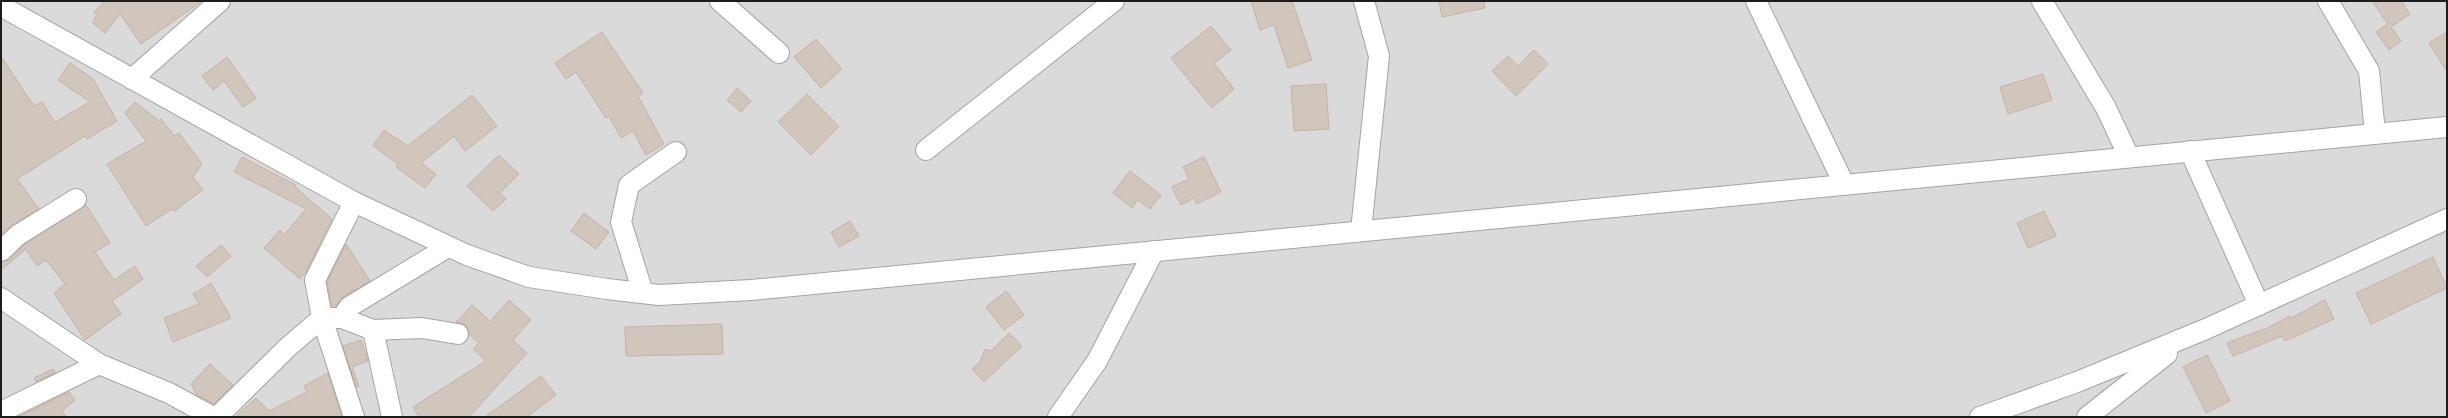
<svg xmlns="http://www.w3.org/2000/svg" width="2448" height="418" font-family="Mulish,sans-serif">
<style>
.residential{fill:#dbdada}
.building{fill:#d0c6bb;stroke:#c3b3a3}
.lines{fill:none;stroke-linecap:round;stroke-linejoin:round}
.minor-casing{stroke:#a4a4a4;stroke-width:22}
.minor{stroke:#fff;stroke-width:20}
</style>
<rect width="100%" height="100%" fill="#f0ece2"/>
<!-- residential -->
<rect class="residential" x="1" y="1" width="2446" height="416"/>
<!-- building -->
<g class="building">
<polygon points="104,1 202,1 141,44 120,14 105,33 92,22 97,15 94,13"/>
<polygon points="1251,1 1292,1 1312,60 1288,68 1274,25 1260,30"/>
<polygon points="1439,1 1484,1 1485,8 1442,17"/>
<polygon points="2372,1 2401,1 2410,14 2391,27 2401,41 2389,50 2376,32 2388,24"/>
<polygon points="1211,26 1231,50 1214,63 1234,89 1212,108 1171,58"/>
<polygon points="602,32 643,93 638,96 664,144 646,155 633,131 621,138 609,116 606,118 576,72 566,79 555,63"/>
<polygon points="2447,32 2447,72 2429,43"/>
<polygon points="816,39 842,69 821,88 794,57"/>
<polygon points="1534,50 1548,64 1516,96 1492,71 1508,56 1518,66"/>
<polygon points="1,56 34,106 42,102 55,122 90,102 58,80 70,63 93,79 117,121 87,139 85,136 17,179 39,209 12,225 1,235"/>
<polygon points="227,57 256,98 243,107 224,81 213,90 202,76"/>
<polygon points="2043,74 2052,100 2008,114 2000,87"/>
<polygon points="1326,84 1329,129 1294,131 1291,86"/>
<polygon points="737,88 751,101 741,112 727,100"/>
<polygon points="807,94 839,126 811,155 778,122"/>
<polygon points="472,95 497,126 465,151 454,136 421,163 436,174 425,188 396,167 398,164 373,146 384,130 408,146"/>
<polygon points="135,102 159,121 161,119 174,136 179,133 202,164 193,177 203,190 174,211 172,209 146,226 107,164 146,141 125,113"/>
<polygon points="499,155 519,174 500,193 506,199 493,211 467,186"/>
<polygon points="242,157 296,185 295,187 332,219 306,272 300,279 264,248 280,230 284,235 306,209 234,172"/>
<polygon points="1204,157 1221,192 1197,204 1194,198 1181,205 1172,187 1189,179 1183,167"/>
<polygon points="1130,171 1161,195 1150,209 1138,200 1132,208 1113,193"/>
<polygon points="86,205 110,243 95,252 114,280 135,266 143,279 112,301 121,314 85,340 54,293 65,284 46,260 37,266 26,249 1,270 1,262 9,260 25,244"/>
<polygon points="2044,211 2056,236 2028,248 2017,223"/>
<polygon points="584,213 609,232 596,249 571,231"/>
<polygon points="850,221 859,236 839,247 831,232"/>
<polygon points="346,244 370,281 343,297 336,306 332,306 327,282"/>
<polygon points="221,245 231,256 207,277 196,266"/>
<polygon points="2433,257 2447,288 2371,324 2356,293"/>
<polygon points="211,283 231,318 173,342 164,318 199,304 193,294"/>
<polygon points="1006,291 1024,315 1004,330 986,307"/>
<polygon points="509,300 531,320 513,340 527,353 469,417 419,417 413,407 486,361 473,349 479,343 469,334 466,325 456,322 472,305 490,321"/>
<polygon points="2325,300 2334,319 2285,341 2282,336 2233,356 2227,343 2267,328 2290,316 2291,318"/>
<polygon points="722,324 723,354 626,356 625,327"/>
<polygon points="1009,333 1022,346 984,382 972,369 980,362 985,349 991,351"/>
<polygon points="361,340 368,361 352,367 359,386 356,387 343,346"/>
<polygon points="2207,355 2230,401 2206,413 2183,367"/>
<polygon points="210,364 233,385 214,404 197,395 191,384"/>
<polygon points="53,369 55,373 36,382 34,378"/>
<polygon points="328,373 342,417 235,417 256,398 269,411 307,392 304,386"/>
<polygon points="541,376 556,395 527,417 485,417"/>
<polygon points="69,392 75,400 62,411 67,417 18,417"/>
</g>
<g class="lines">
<defs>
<g id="minor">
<polyline points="720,1 779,53"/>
<polyline points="1756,1 1844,184"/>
<polyline points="2042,1 2106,108 2129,157"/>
<polyline points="2328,1 2369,71 2375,133"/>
<polyline points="1,6 354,202 467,255 529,277 607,289 659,295 751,290 2447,127"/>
<polyline points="132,79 220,1"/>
<polyline points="926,150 1114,1"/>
<polyline points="2190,151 2259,305"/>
<polyline points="1361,231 1379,56 1364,1"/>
<polyline points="1,251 18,235 76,199"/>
<polyline points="643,293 621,222 629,185 676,152"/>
<polyline points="1,298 99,364 169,393 213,417"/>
<polyline points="342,318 373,330 392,417"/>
<polyline points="373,330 422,328 458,334"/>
<polyline points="1,412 99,364"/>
<polyline points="217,417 288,347 322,318 342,318 349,307 448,247"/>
<polyline points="354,417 322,318 315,280 354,202"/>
<polyline points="1058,417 1097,361 1154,251"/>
<polyline points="1980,417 2077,382 2206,329 2447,219"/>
<polyline points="2087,417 2167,354"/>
</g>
</defs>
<!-- minor casing -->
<use href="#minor" class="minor-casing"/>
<!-- minor -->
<use href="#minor" class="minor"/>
</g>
<!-- border -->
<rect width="2448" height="418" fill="none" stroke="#1d1d1d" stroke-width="4"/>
</svg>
